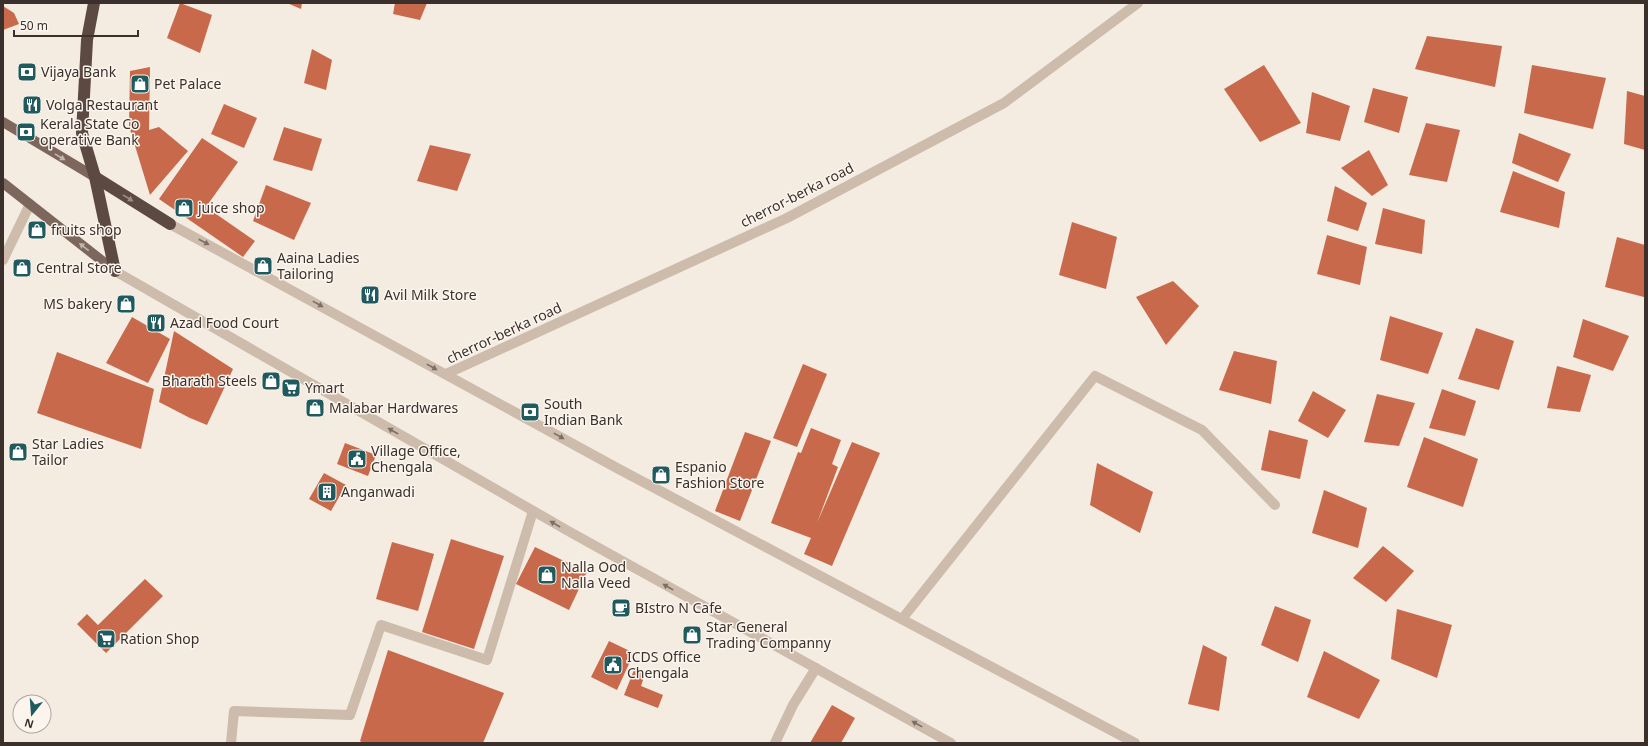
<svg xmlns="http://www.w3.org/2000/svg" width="1648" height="746" font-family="'Noto Sans',sans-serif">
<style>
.building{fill:#c8694b}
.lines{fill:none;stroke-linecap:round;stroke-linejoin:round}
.minor{stroke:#cdbbac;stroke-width:10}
.major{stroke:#7d675c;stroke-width:10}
.highway{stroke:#5c4a42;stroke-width:12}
.oneway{fill:#c2b5ac}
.oneway2{fill:#9c8e87}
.oneway3{fill:#7d6f65}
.labels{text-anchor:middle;stroke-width:3;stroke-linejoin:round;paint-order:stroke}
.poi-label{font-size:14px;fill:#3b302b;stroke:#fbf5ee;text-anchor:start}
.street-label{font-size:14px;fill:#3b302b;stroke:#fbf5ee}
</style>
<rect width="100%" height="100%" fill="#f4ebe1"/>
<!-- building -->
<g class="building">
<polygon points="180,3 212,15 200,53 167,38"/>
<polygon points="287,3 302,3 301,9"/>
<polygon points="395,3 427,3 420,20 393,14"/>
<polygon points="3,6 14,13 19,24 3,30"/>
<polygon points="1427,36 1502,46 1495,87 1415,69"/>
<polygon points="312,49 332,60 326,90 304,83"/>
<polygon points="1264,65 1301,123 1260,142 1224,89"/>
<polygon points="1532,65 1606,78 1593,129 1524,113"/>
<polygon points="150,67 149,130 159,127 188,151 150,195 129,126 130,71"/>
<polygon points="1373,88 1408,97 1399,133 1364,122"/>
<polygon points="1627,91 1645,96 1645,150 1624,144"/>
<polygon points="1312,92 1350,106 1340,141 1306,133"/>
<polygon points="224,104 257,118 244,148 211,134"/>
<polygon points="1426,123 1460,130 1447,182 1409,175"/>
<polygon points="284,127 322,139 312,171 273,160"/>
<polygon points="1519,133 1571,154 1558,182 1512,163"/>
<polygon points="202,138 238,162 206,207 255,241 243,257 159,199"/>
<polygon points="430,145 471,154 457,191 417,181"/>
<polygon points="1369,150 1388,185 1372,196 1341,168"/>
<polygon points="1513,171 1565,192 1559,228 1500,212"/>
<polygon points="266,185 311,203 294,240 253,221"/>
<polygon points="1335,186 1367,203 1358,231 1327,221"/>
<polygon points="1383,208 1425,220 1422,254 1375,244"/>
<polygon points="1072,222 1117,237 1106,289 1059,275"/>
<polygon points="1327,235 1367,247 1360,285 1317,274"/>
<polygon points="1617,237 1645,245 1644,297 1605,287"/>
<polygon points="1173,281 1199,306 1166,345 1136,297"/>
<polygon points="1390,316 1443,333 1428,374 1380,360"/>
<polygon points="132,317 170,339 148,383 106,363"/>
<polygon points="1583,319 1629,336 1613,371 1573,357"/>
<polygon points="1476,328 1514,341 1499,390 1458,379"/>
<polygon points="174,331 233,369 207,425 190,418 159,402"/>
<polygon points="1234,351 1277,361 1271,404 1219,390"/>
<polygon points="57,352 154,389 141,449 37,413"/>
<polygon points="803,364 827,374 797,447 773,438"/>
<polygon points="1557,366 1591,375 1580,412 1547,408"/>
<polygon points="1442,389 1476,401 1465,436 1429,428"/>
<polygon points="1313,391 1346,410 1328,438 1298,421"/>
<polygon points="1377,394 1415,403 1399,446 1364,442"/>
<polygon points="811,428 841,440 832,464 838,467 817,523 852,442 880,453 832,566 804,554 811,538 771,523 798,452 801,453"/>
<polygon points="1269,430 1308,440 1300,479 1261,470"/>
<polygon points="745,432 771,441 740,521 715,511"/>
<polygon points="1424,437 1478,459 1463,507 1407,487"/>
<polygon points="345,443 376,455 368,476 337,464"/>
<polygon points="1097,463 1153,492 1140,533 1090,505"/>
<polygon points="324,473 346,485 331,511 309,499"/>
<polygon points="1324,490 1367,508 1358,548 1312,533"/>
<polygon points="451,539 504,556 474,649 422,632"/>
<polygon points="392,542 434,554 418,611 376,599"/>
<polygon points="1383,546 1414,571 1386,602 1353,578"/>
<polygon points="535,547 587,572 569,610 516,584"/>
<polygon points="145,579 163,596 106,653 77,624 87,614 98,625"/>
<polygon points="1275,606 1311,620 1298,662 1261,645"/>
<polygon points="1397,609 1452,625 1437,678 1391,659"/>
<polygon points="609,641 634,653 617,690 591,677"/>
<polygon points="1203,645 1227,657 1219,711 1188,704"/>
<polygon points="388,650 504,693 483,743 363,743 360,741"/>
<polygon points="1324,651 1380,680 1359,719 1307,697"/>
<polygon points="634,670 645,674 641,686 663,695 658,708 624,695"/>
<polygon points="832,705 855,718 841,743 810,743"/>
</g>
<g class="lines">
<!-- minor -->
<g class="minor">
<polyline points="170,224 615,467 1135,743"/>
<polyline points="3,260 30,204"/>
<polyline points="115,271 570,532 951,743"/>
<polyline points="446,374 787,218 1004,103 1138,3"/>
<polyline points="902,619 1095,376 1202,430 1275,505"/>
<polyline points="231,743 234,711 350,715 381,625 487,660 533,511"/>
<polyline points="775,743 793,705 816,668"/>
</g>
<!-- major -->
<g class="major">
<polyline points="3,122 95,177"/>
<polyline points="3,183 115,271"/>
</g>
<!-- highway -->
<g class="highway">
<polyline points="94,3 87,40 82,133 95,177 115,271"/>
<polyline points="95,177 170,224"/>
</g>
</g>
<!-- one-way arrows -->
<defs><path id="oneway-solid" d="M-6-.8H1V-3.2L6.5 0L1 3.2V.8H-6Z"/></defs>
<g class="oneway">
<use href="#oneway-solid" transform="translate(60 157) rotate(31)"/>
<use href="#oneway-solid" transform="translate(84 247) rotate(-142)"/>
</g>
<use class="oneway2" href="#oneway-solid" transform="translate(128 198) rotate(32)"/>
<g class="oneway3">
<use href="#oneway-solid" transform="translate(204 242) rotate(28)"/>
<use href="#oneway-solid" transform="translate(318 304) rotate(29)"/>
<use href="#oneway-solid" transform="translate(432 367) rotate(29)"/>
<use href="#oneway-solid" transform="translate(393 431) rotate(-150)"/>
<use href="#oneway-solid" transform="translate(559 436) rotate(29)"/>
<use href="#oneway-solid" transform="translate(555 524) rotate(-150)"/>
<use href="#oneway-solid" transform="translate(668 587) rotate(-151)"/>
<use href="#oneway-solid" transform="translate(917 724) rotate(-151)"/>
</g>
<!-- icons -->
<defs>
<symbol id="bank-square" viewBox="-11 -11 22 22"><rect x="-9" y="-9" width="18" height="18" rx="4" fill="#1f5a5e" stroke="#fbf5ee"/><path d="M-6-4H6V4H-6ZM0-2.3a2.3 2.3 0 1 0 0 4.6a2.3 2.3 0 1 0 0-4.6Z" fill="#fff"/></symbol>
<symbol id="shop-square" viewBox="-11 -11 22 22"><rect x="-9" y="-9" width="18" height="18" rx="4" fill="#1f5a5e" stroke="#fbf5ee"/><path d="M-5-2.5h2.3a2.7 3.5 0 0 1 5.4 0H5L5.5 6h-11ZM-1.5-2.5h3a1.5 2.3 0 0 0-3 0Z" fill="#fff"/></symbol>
<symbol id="restaurant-square" viewBox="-11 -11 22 22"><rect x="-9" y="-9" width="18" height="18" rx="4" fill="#1f5a5e" stroke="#fbf5ee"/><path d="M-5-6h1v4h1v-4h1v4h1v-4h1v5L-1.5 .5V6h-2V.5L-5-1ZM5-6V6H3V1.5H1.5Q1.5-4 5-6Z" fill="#fff"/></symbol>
<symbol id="supermarket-square" viewBox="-11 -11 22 22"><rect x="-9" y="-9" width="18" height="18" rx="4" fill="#1f5a5e" stroke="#fbf5ee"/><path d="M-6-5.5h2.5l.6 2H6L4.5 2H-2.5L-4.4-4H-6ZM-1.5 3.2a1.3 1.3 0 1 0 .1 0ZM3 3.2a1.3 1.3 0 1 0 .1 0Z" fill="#fff"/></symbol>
<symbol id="civic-square" viewBox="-11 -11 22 22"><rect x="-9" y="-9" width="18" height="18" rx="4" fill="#1f5a5e" stroke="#fbf5ee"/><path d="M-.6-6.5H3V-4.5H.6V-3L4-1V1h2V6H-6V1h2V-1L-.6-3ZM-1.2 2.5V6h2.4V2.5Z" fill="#fff"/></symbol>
<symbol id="building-square" viewBox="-11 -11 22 22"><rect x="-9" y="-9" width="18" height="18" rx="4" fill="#1f5a5e" stroke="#fbf5ee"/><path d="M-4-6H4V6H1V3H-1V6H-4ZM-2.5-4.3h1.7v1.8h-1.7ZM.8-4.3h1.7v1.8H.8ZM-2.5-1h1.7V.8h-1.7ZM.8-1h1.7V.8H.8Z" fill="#fff"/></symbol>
<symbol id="cafe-square" viewBox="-11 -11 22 22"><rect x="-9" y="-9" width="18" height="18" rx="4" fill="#1f5a5e" stroke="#fbf5ee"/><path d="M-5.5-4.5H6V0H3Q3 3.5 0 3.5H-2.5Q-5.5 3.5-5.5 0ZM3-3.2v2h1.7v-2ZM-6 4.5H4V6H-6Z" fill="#fff"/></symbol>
</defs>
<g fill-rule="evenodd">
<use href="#bank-square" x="16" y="61" width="22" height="22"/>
<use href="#shop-square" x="129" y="73" width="22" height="22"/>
<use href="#restaurant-square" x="21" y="94" width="22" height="22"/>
<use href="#bank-square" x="15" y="121" width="22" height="22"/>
<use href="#shop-square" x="173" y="197" width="22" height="22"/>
<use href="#shop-square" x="26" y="219" width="22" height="22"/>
<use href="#shop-square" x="252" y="255" width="22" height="22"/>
<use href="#shop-square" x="11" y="257" width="22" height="22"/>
<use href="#restaurant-square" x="359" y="284" width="22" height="22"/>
<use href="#shop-square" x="115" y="293" width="22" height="22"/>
<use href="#restaurant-square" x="145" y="312" width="22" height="22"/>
<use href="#shop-square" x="260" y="370" width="22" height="22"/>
<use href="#supermarket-square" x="280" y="377" width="22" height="22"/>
<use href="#shop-square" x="304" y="397" width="22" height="22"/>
<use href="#bank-square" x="519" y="401" width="22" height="22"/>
<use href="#shop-square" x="7" y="441" width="22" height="22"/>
<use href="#civic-square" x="346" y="448" width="22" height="22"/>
<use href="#shop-square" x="650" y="464" width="22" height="22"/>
<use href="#building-square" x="316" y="481" width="22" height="22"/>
<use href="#shop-square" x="536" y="564" width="22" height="22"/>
<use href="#cafe-square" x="610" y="597" width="22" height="22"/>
<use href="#shop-square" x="681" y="624" width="22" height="22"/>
<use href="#supermarket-square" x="95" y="628" width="22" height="22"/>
<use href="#civic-square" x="602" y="654" width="22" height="22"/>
</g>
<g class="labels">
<!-- poi labels -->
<g class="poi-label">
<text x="41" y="77">Vijaya Bank</text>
<text x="154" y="89">Pet Palace</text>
<text x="46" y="110">Volga Restaurant</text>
<text x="40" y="129">Kerala State Co<tspan x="40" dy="16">operative Bank</tspan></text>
<text x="198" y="213">juice shop</text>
<text x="51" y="235">fruits shop</text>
<text x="277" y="263">Aaina Ladies<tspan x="277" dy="16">Tailoring</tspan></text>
<text x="36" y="273">Central Store</text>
<text x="384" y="300">Avil Milk Store</text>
<text x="112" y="309" text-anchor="end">MS bakery</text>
<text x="170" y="328">Azad Food Court</text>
<text x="257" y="386" text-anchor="end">Bharath Steels</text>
<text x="305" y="393">Ymart</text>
<text x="544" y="409">South<tspan x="544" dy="16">Indian Bank</tspan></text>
<text x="329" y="413">Malabar Hardwares</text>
<text x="32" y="449">Star Ladies<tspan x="32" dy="16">Tailor</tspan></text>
<text x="371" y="456">Village Office,<tspan x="371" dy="16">Chengala</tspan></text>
<text x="675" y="472">Espanio<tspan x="675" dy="16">Fashion Store</tspan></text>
<text x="341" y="497">Anganwadi</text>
<text x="561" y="572">Nalla Ood<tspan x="561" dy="16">Nalla Veed</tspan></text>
<text x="635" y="613">BIstro N Cafe</text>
<text x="706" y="632">Star General<tspan x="706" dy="16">Trading Companny</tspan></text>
<text x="120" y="644">Ration Shop</text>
<text x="627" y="662">ICDS Office<tspan x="627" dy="16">Chengala</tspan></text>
</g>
<!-- street labels -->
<g class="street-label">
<text transform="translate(797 195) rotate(-27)" y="5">cherror-berka road</text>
<text transform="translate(504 333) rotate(-25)" y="5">cherror-berka road</text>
</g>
</g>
<!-- border -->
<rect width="1648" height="746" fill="none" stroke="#3b302b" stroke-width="8"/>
<!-- north arrow -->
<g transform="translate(32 714) rotate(197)"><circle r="19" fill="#fbf5ee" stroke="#aea6a0"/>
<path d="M0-3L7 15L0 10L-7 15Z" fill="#1f5a5e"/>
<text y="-6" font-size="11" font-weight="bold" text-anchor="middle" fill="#3b302b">N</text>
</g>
<!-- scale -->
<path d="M14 30v6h124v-6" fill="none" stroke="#3b302b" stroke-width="2"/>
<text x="20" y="30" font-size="12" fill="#3b302b" stroke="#fbf5ee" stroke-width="3" paint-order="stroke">50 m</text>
</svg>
